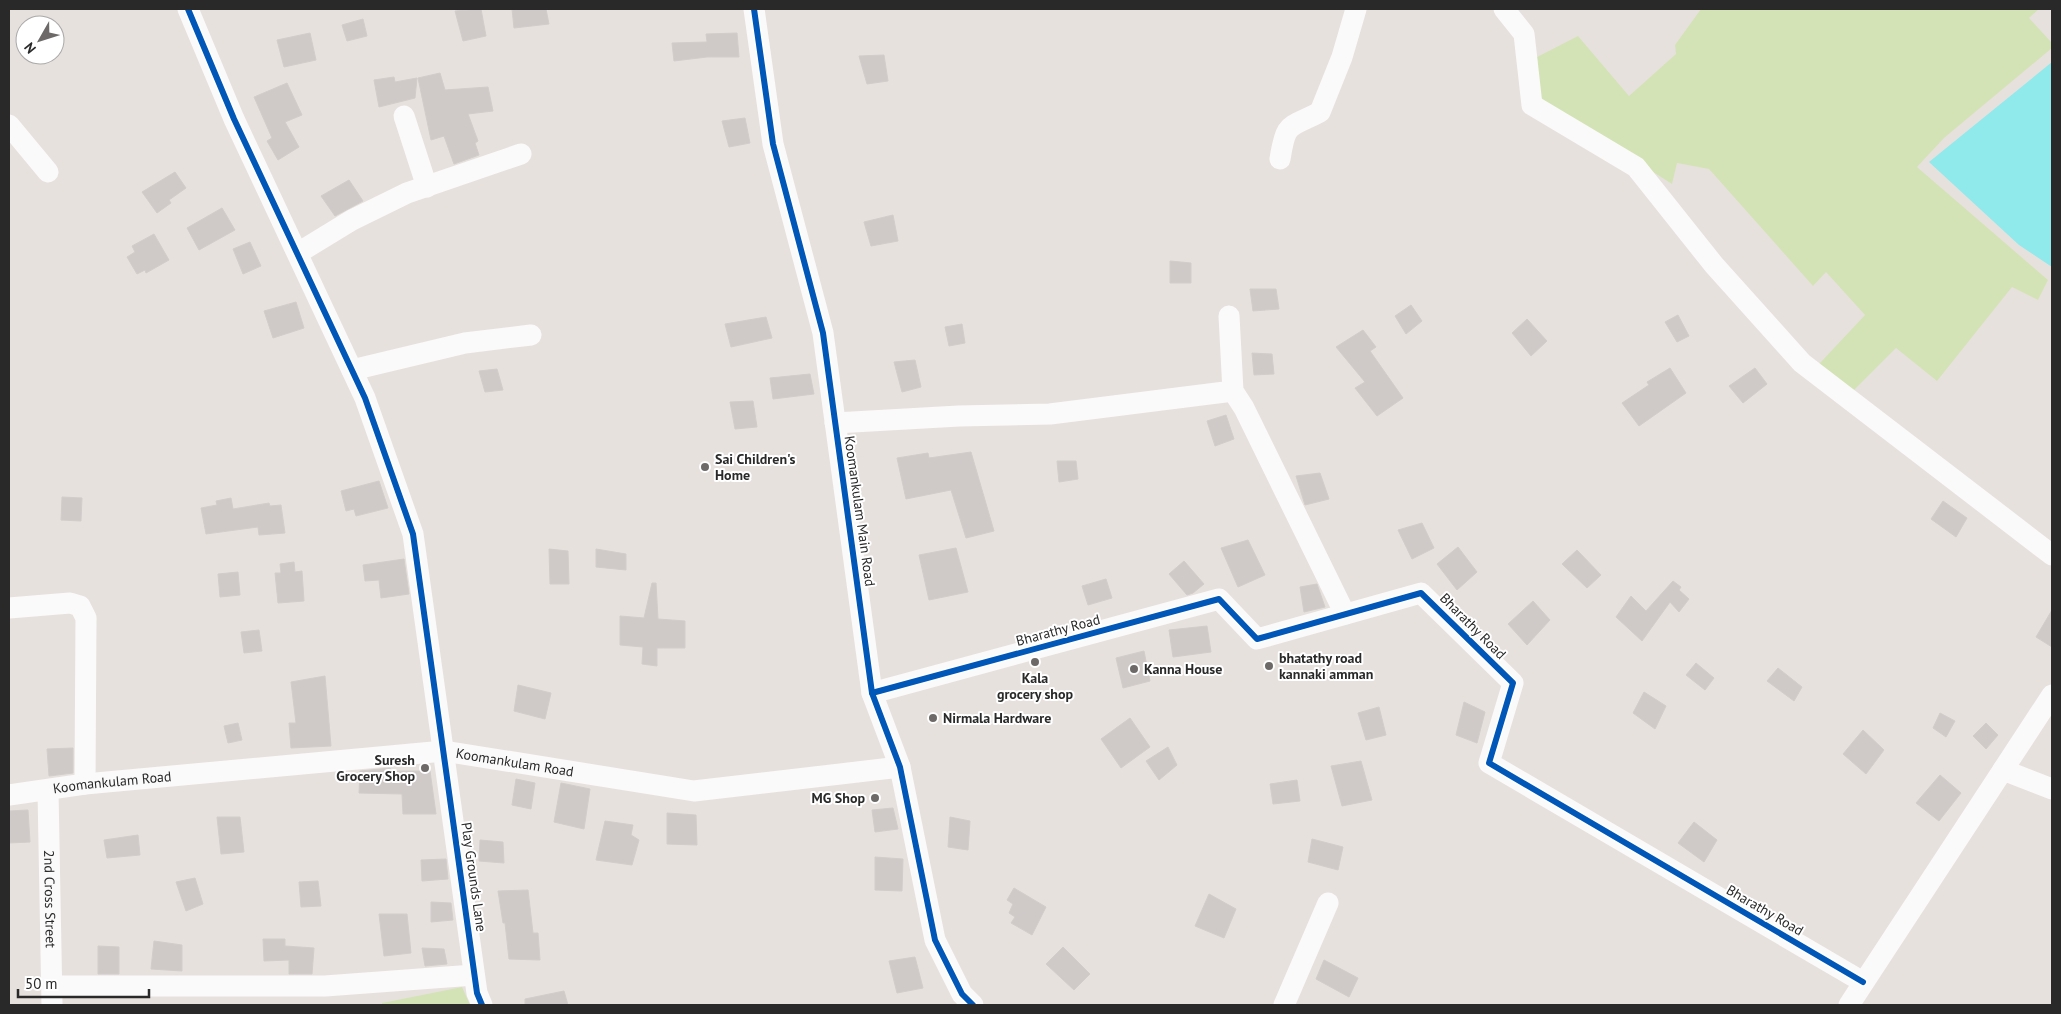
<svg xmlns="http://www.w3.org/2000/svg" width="2061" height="1014" font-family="'PT Sans',sans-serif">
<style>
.green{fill:#d3e3b6}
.water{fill:#90e9eb}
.building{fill:#cfcac8;stroke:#d2cdca}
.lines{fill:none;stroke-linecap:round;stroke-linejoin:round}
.minor{stroke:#fbfafa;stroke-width:21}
.cycleway-casing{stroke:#fff;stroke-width:9}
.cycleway{stroke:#0057b8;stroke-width:6}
.poi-dot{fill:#6c6968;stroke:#fff;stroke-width:2}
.labels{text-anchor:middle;stroke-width:4;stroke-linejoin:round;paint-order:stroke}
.poi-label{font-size:14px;font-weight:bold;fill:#292929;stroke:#fff;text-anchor:start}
.street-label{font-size:14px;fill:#292929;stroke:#fff}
</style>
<rect width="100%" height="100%" fill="#e7e1de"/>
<!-- green -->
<g class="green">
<polygon points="1701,9 2039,9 2029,18 2052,43 2052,48 1944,138 1917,167 2048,280 2038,300 2012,287 1937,381 1896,348 1852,392 1819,364 1865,315 1826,272 1813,286 1709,169 1677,163 1672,184 1540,100 1537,57 1578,36 1629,96 1676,54 1675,45"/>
<polygon points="462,987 470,1005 382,1005 382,1003"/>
</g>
<!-- water -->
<polygon class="water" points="2052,62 2052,267 2019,245 1929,162"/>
<!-- building -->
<g class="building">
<polygon points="481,9 486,36 463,41 455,11"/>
<polygon points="512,9 546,9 549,24 514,28"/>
<polygon points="363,19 367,36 347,41 342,25"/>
<polygon points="310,33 316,60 284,67 277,40"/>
<polygon points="737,33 739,57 707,57 674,61 672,43 707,42 706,34"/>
<polygon points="884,55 888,81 867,84 859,56"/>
<polygon points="440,73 445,90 488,87 493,111 468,114 478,141 475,143 479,155 454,164 444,136 431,140 418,78"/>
<polygon points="394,77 395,82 417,78 415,98 379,107 374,80"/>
<polygon points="287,83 302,115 285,122 299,147 278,160 267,141 272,138 254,97"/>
<polygon points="745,118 750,143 729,147 722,121"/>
<polygon points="175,172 186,188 169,200 171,203 157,213 142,192"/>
<polygon points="349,180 363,201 335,216 321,196"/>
<polygon points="222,208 235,230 199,250 187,228"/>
<polygon points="893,215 898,241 871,246 864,222"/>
<polygon points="154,234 169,260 146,273 145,270 137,274 127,257 135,252 132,246"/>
<polygon points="250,242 261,266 243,274 233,249"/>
<polygon points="1170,261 1191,263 1191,283 1170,283"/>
<polygon points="1250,289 1276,289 1279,309 1253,311"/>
<polygon points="296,302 304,328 273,338 264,311"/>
<polygon points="1411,305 1422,321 1406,334 1395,316"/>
<polygon points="1678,315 1689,336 1677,342 1665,322"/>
<polygon points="766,317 772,338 731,347 725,324"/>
<polygon points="1527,319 1547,341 1531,356 1512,333"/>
<polygon points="962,324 965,343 949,346 945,327"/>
<polygon points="1363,330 1376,347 1370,351 1403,398 1377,416 1355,388 1365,382 1336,347"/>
<polygon points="1252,353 1272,354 1274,374 1254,375"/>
<polygon points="915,360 921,387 902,392 894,362"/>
<polygon points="1670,368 1686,393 1639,426 1622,403 1649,385 1647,382"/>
<polygon points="1755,368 1767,384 1743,403 1729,386"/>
<polygon points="497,369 503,390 485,392 479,371"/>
<polygon points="810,374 814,394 773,399 770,378"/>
<polygon points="753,401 757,427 735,429 730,402"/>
<polygon points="1226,415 1234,439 1215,446 1207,421"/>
<polygon points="971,452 994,531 966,538 951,490 906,499 897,458 928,453 929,458"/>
<polygon points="1057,461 1076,461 1078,479 1059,482"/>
<polygon points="1320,473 1329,499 1305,505 1296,476"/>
<polygon points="379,481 388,508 356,516 354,509 346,511 341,491"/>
<polygon points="62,497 82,498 81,521 61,520"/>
<polygon points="231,498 233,509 269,503 270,506 281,505 285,533 259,535 258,527 206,534 201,508 217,505 216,501"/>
<polygon points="1943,501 1967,518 1956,537 1931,519"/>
<polygon points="1422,523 1434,548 1412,559 1398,530"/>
<polygon points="1248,540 1265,575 1238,587 1221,548"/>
<polygon points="1458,547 1477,572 1457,590 1437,564"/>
<polygon points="956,548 968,592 929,600 919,555"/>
<polygon points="549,549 568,551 569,584 550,584"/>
<polygon points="596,549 626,554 626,570 596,567"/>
<polygon points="1577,550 1601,575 1587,588 1562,564"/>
<polygon points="404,559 409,594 381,598 379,580 365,581 363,565"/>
<polygon points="1184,561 1204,584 1193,593 1187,595 1169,574"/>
<polygon points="294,562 295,572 302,571 304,601 278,603 275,573 281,573 280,564"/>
<polygon points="238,572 240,595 220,597 218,574"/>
<polygon points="1106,579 1112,598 1088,605 1082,586"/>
<polygon points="1673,581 1681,587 1679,590 1689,599 1679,612 1670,602 1642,641 1616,617 1631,596 1646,611"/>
<polygon points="652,583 656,583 658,619 685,621 685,648 657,648 657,666 642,664 643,647 620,645 620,616 644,618"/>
<polygon points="1317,584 1325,607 1304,612 1300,587"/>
<polygon points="1533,601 1550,620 1527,645 1508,624"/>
<polygon points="2052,610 2052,647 2036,637"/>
<polygon points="1207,626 1211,652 1173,657 1169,630"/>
<polygon points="259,630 262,651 244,653 241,632"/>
<polygon points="1144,651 1150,681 1123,688 1116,658"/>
<polygon points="1696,663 1714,678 1705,690 1686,675"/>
<polygon points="1778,668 1802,687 1794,701 1767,681"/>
<polygon points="325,676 331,746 291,748 289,723 296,723 291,682"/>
<polygon points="518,685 551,693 545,719 514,711"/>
<polygon points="1644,692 1666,706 1655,729 1633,713"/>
<polygon points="1464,702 1485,712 1477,743 1456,735"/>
<polygon points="1379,707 1386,735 1366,740 1358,713"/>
<polygon points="1940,713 1955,721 1946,737 1933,728"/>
<polygon points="1130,718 1150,747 1121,768 1101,739"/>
<polygon points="238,723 242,740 228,743 224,726"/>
<polygon points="1986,723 1998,735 1986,749 1973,736"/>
<polygon points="1863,730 1884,750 1866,774 1843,754"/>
<polygon points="1168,747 1177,765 1159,780 1146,761"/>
<polygon points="73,748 73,773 49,776 47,749"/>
<polygon points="1361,761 1372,800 1342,806 1331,766"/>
<polygon points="390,768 391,771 430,771 436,814 403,814 402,794 359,793 360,771"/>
<polygon points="1940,775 1961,793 1939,821 1916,803"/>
<polygon points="516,779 535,783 531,809 512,805"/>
<polygon points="1297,780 1300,801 1273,804 1270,784"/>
<polygon points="561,783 590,789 584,829 554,822"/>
<polygon points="893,808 898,829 875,832 872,810"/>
<polygon points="28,810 30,842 9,843 9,811"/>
<polygon points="667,813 696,815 697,845 667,844"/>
<polygon points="217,817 240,817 244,852 221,854"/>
<polygon points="950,817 970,821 968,850 948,847"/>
<polygon points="605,821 633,825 631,835 639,840 632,865 596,860"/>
<polygon points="1694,822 1717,840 1704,862 1678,843"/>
<polygon points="138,835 140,855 107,858 104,840"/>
<polygon points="1312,839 1343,847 1338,870 1308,862"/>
<polygon points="480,840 503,842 504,863 479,861"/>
<polygon points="875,857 903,859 902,891 875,890"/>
<polygon points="446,859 448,879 422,881 421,860"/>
<polygon points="195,878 203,904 186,911 176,882"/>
<polygon points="318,881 321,906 301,907 299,882"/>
<polygon points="1014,888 1046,907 1032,935 1011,923 1015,917 1009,913 1013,904 1007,900"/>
<polygon points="528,890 533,933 538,933 540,960 509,959 505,923 503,923 498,891"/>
<polygon points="1209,894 1236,909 1224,938 1195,926"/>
<polygon points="431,902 451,903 453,920 431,922"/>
<polygon points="379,914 407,914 411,953 384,956"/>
<polygon points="263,939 285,939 285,946 314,948 312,974 289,974 289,960 264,961"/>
<polygon points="154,941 182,945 182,971 151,969"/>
<polygon points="98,946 119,947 119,974 98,974"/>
<polygon points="1063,947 1090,974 1074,990 1046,964"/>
<polygon points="422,948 444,949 447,964 425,966"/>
<polygon points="915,957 923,988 897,993 889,961"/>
<polygon points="1324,960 1358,978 1349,997 1316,979"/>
<polygon points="564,991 568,1005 525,1005 525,999"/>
</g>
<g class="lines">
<!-- minor -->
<g class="minor">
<polyline points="188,9 234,119 365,398 413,534 477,993 482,1005"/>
<polyline points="754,9 773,144 823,333 872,693 900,767 935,940 962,994 973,1005"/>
<polyline points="1504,9 1524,34 1532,105 1636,167 1714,265 1802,363 2052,555"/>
<polyline points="404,116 427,187"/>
<polyline points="9,125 48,172"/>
<path d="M1280 159C1286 121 1288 129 1320 112L1342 57 1356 9"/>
<polyline points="298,253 352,220 407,193 521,154"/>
<polyline points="1229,316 1233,391 1244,408 1345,614"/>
<polyline points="352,370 465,343 531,335"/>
<polyline points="835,423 959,416 1050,414 1233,391"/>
<polyline points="9,608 70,603 80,606 86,618 85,784"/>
<polyline points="872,693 1219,599 1257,639 1421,593 1513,683 1489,763 1863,982"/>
<polyline points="2003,770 2052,789"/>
<path id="s1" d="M48 791 52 1005"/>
<path id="s2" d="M9 795 85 784 444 751 694 791 900 767"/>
<polyline points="53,986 325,986 474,975"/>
<polyline points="1284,1005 1328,903"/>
<polyline points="1849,1005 2052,695"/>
</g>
<defs>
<g id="cycleway">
<polyline points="188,9 234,119 365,398 413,534 477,993 482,1005"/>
<polyline points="754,9 773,144 823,333 872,693 900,767 935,940 962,994 973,1005"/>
<polyline points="872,693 1219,599 1257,639 1421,593 1513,683 1489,763 1863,982"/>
</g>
</defs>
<!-- cycleway casing -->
<use href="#cycleway" class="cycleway-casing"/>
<!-- cycleway -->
<use href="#cycleway" class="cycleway"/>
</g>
<!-- markers -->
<g class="poi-dot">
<circle cx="705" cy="467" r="5"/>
<circle cx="1035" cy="662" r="5"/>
<circle cx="1269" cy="666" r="5"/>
<circle cx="1134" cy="669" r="5"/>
<circle cx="933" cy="718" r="5"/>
<circle cx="425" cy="768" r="5"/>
<circle cx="875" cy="798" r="5"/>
</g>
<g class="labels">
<!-- poi labels -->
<g class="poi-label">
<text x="715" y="464">Sai Children's<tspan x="715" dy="16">Home</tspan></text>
<text x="1279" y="663">bhatathy road<tspan x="1279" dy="16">kannaki amman</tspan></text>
<text x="1144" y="674">Kanna House</text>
<text x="1035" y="683" text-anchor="middle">Kala<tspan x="1035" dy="16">grocery shop</tspan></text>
<text x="943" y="723">Nirmala Hardware</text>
<text x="415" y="765" text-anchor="end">Suresh<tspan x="415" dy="16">Grocery Shop</tspan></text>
<text x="865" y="803" text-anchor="end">MG Shop</text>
</g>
<!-- street labels -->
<g class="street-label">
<text transform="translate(860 511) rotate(82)" y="5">Koomankulam Main Road</text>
<text transform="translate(1473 626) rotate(45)" y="5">Bharathy Road</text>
<text transform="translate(1058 630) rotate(-15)" y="5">Bharathy Road</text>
<text dy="5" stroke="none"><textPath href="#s2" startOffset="509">Koomankulam Road</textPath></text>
<text dy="5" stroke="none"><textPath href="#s2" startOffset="104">Koomankulam Road</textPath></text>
<text transform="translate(474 877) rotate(82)" y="5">Play Grounds Lane</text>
<text dy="5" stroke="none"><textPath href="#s1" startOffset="108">2nd Cross Street</textPath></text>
<text transform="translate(1765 910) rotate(30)" y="5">Bharathy Road</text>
</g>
</g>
<!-- border -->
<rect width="2061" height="1014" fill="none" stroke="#292929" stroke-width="20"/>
<!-- north arrow -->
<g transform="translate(40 40) rotate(231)"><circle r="24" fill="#ffffff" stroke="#a9a9a9"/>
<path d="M0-4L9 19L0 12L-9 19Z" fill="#6c6968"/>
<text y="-8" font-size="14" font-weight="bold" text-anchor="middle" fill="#292929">N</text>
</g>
<!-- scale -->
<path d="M18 989v8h131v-8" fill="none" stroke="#292929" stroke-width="2.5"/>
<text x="25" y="989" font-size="15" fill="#292929" stroke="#ffffff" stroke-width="4" paint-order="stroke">50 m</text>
</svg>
